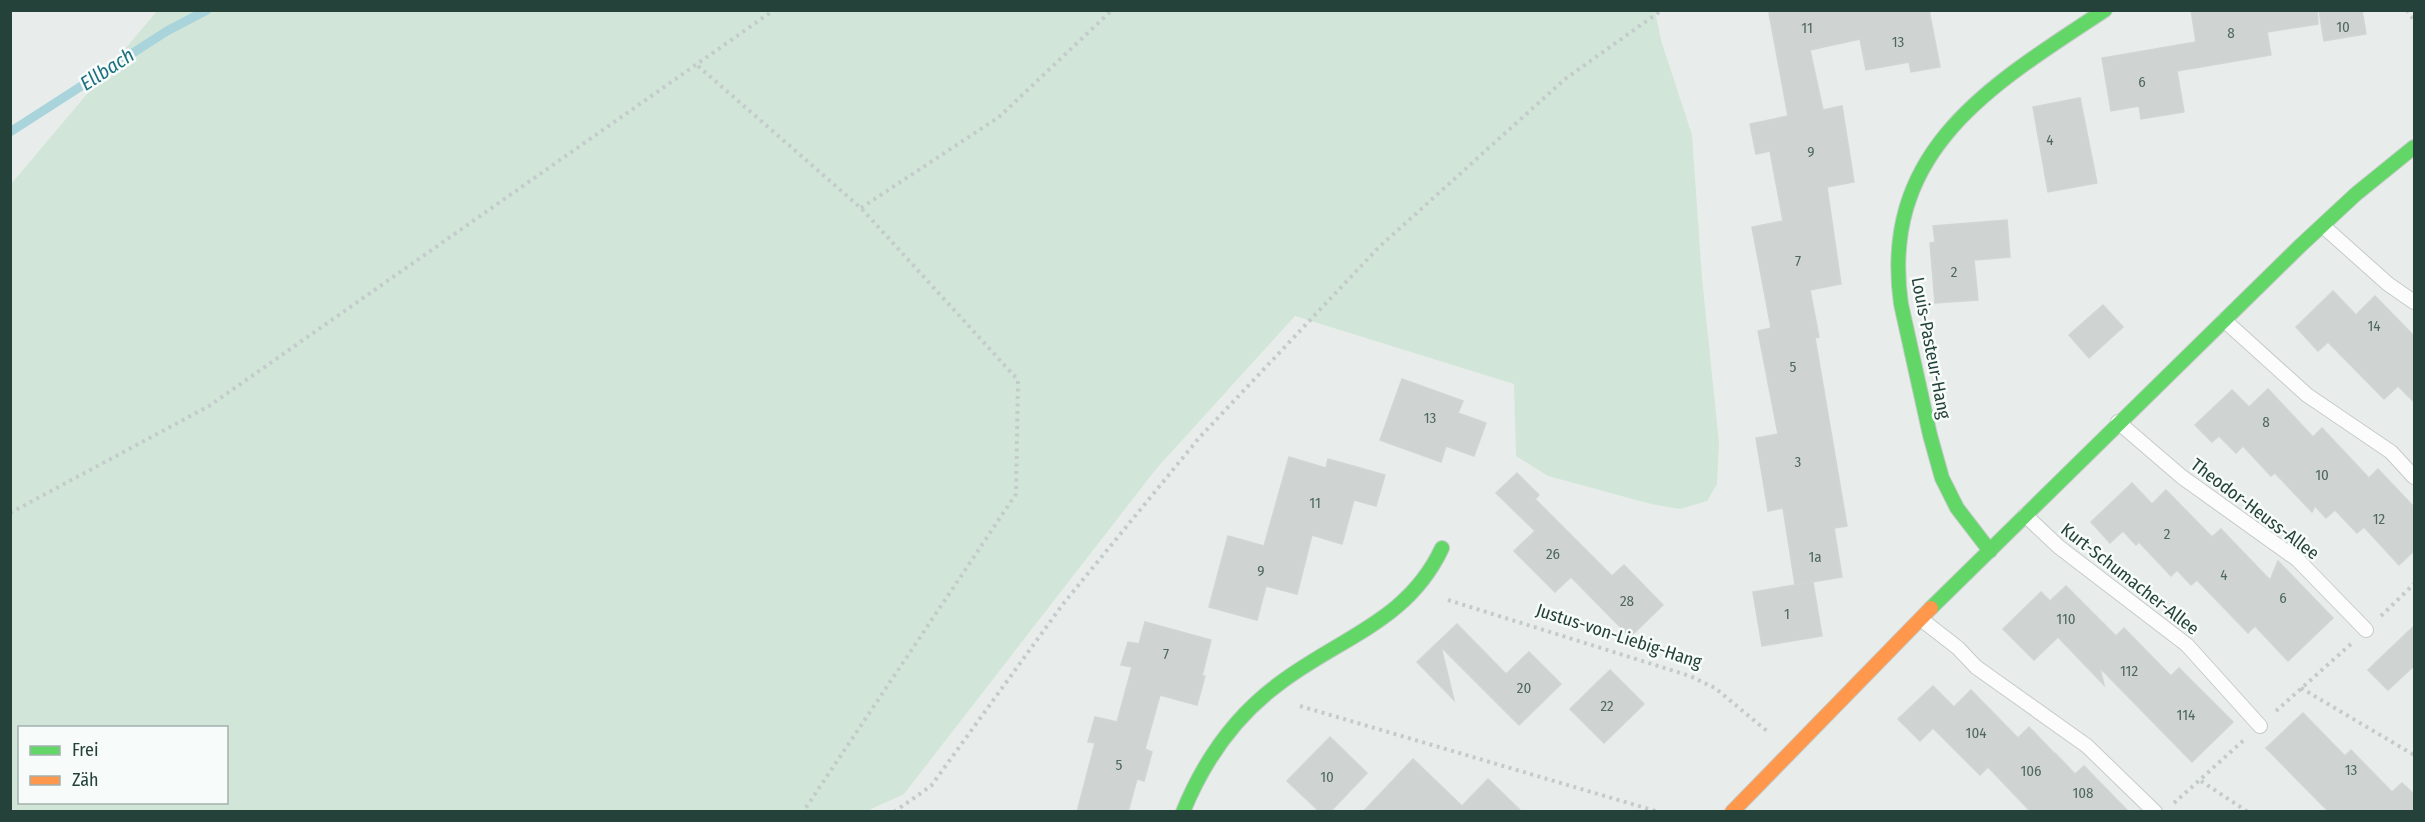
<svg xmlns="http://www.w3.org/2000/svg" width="2425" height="822" font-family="'Fira Sans Condensed',sans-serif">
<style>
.green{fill:#d1e6d8;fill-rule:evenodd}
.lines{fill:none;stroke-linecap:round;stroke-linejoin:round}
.stream{stroke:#a9d4db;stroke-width:9}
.building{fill:#cfd4d2;stroke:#d1d6d4;stroke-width:1.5}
.lane-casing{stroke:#c5cac8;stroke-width:16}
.fast-casing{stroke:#c3cbc8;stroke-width:16}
.slow-casing{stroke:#c3cbc8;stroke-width:16}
.path{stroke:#c3ccca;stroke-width:4;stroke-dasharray:3 4.5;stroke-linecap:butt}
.lane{stroke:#fcfcfc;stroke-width:14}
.fast{stroke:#63d668;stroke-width:14}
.slow{stroke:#ff974d;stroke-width:14}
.labels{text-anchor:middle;stroke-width:5;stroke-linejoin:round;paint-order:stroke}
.number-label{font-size:15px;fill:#506761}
.street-label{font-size:18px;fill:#24423a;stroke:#f7fbf9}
.water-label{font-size:20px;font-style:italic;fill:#1c6f80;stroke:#f7fbf9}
</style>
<rect width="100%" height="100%" fill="#e8edeb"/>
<!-- green -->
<path class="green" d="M157 11H1655L1661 40 1692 135 1702 278 1719 443 1717 484 1707 501 1680 509 1651 504 1548 476 1516 456 1514 384 1295 316 1156 469 904 794 867 811H11V184ZM20 728H226V802H20Z"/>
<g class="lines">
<!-- stream -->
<polyline class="stream" points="10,132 167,31 207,10"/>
</g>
<!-- building -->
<g class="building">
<polygon points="1781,10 1929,10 1940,67 1911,72 1909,62 1866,70 1860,39 1810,50 1823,110 1842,106 1854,182 1827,187 1841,284 1810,290 1819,337 1815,338 1847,526 1834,528 1842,577 1795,585 1783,508 1768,511 1756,438 1778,434 1758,331 1771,328 1752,227 1783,221 1770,151 1756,154 1750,124 1788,116 1769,13"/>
<polygon points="2191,10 2317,10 2318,24 2267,32 2271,55 2177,71 2184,112 2141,119 2139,106 2111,111 2102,58 2196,42"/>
<polygon points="2319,10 2362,10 2366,34 2324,41"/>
<polygon points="2080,98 2097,183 2048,192 2033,107"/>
<polygon points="2007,220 2010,257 1974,260 1978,300 1935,303 1930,243 1935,242 1933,226"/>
<polygon points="2333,291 2356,315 2375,296 2415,337 2415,403 2398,386 2384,399 2328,342 2318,351 2296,327"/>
<polygon points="2103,305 2123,327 2089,358 2069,335"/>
<polygon points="1402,379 1463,401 1458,413 1486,423 1474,456 1446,446 1441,462 1380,440"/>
<polygon points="2268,389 2313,437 2322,428 2369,478 2378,469 2415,508 2415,550 2399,565 2364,527 2357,533 2335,510 2326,518 2315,506 2312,512 2275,473 2271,476 2243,446 2236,453 2219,436 2212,442 2195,425 2232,390 2249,407"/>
<polygon points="1289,457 1326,468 1328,459 1385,475 1376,506 1354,500 1342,544 1312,535 1297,594 1266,586 1257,620 1209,607 1228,536 1264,546"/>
<polygon points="1517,473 1539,495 1535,499 1612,576 1624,565 1663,605 1630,637 1571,577 1555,592 1514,551 1535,531 1496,493"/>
<polygon points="2132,483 2152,504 2166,490 2212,537 2221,529 2270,580 2278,561 2333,618 2288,661 2255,626 2248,633 2197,580 2191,585 2177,570 2171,576 2139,542 2136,545 2123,531 2110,543 2091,522"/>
<polygon points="1813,582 1822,636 1762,646 1753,592"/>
<polygon points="2066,586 2116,636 2124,628 2171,676 2179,668 2233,722 2192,762 2100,668 2104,685 2058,637 2034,660 2003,629 2041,592 2050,601"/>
<polygon points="1145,622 1211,640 1202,676 1205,676 1197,705 1160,695 1145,749 1152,752 1144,781 1137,779 1128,812 1077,812 1095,743 1088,742 1095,717 1117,722 1132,667 1121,665 1128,642 1139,644"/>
<polygon points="1457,624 1506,674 1529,652 1561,684 1519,725 1441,647 1454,700 1417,662"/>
<polygon points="2415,625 2415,665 2388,690 2368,670"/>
<polygon points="1610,670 1644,704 1604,743 1570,709"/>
<polygon points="1933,686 1954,707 1971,690 2018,738 2029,727 2053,752 2052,754 2055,753 2075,774 2084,766 2129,812 2031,812 1988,767 1980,775 1933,728 1920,741 1898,719"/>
<polygon points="2303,713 2345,756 2351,750 2392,792 2402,783 2415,795 2415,812 2329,812 2266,748"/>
<polygon points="1330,737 1367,773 1330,812 1320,812 1287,781"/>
<polygon points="1413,759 1462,806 1488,779 1522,812 1363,812"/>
</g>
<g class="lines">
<defs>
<g id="lane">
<polyline points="2323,226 2388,284 2414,302"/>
<polyline points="2224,320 2307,395 2391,452 2414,477"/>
<polyline points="2118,422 2182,477 2298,560 2366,630"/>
<polyline points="2025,515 2059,547 2187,645 2260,726"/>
<polyline points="1922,620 1958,648 1976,667 2087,746 2155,812"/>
</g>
<g id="fast">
<path d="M1990 551 1957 508 1942 478 1930 435 1901 304C1879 149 1993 84 2105 10"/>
<polyline points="1931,608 2300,246 2356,194 2414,147"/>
<path d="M1183 812C1204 760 1235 716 1280 683 1341 637 1408 621 1442 548"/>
</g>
<polyline id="slow" points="1732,812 1931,608"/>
</defs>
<!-- lane casing -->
<use href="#lane" class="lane-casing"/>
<!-- fast casing -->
<use href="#fast" class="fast-casing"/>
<!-- slow casing -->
<use href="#slow" class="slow-casing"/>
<!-- path -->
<g class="path">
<polyline points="2407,10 2414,20"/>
<polyline points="698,66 861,208 1018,380 1016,494 803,812"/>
<polyline points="861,208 999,117 1112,10"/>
<polyline points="10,513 209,406 774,10"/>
<polyline points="1448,600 1690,676 1715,688 1767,731"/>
<polyline points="2381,616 2414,584"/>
<polyline points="2301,688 2414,755"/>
<polyline points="1300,706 1659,812"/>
<polyline points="2276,711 2351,644"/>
<polyline points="2201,781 2248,812"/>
<polyline points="2174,803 2244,740"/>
<polyline points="894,812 931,786 1063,604 1199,438 1378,248 1565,79 1662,10"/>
</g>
<!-- lane -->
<use href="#lane" class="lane"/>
<!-- fast -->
<use href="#fast" class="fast"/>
<!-- slow -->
<use href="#slow" class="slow"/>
</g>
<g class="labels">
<!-- number labels -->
<g class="number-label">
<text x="2343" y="32">10</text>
<text x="1807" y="33">11</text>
<text x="2231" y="38">8</text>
<text x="1898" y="47">13</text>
<text x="2142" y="87">6</text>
<text x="2050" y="145">4</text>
<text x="1811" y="157">9</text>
<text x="1798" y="266">7</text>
<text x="1954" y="277">2</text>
<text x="2374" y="331">14</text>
<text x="1793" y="372">5</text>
<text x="1430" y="423">13</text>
<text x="2266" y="427">8</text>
<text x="1798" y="467">3</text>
<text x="2322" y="480">10</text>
<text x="1315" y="508">11</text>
<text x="2379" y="524">12</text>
<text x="2167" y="539">2</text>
<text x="1553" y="559">26</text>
<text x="1815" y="562">1a</text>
<text x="1261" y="576">9</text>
<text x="2224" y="580">4</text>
<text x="2283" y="603">6</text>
<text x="1627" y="606">28</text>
<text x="1787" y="619">1</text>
<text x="2066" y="624">110</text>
<text x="1166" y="659">7</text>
<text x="2129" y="676">112</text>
<text x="1524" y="693">20</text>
<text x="1607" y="711">22</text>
<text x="2186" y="720">114</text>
<text x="1976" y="738">104</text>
<text x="1119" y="770">5</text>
<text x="2351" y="775">13</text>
<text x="2031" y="776">106</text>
<text x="1327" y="782">10</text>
<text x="2083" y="798">108</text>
</g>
<!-- street labels -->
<g class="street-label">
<text transform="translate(1931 348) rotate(79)" y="6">Louis-Pasteur-Hang</text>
<text transform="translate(2255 509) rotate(37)" y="6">Theodor-Heuss-Allee</text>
<text transform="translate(2130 579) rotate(38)" y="6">Kurt-Schumacher-Allee</text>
<text transform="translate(1619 636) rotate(18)" y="6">Justus-von-Liebig-Hang</text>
</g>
<!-- water labels -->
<g class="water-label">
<text transform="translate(107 69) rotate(-33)" y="7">Ellbach</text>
</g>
</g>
<!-- border -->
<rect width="2425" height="822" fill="none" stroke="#24423a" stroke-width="24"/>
<!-- legend -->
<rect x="18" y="726" width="210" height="78" fill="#f7fbf9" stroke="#a3b1ad" stroke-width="1.5"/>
<rect x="30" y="746" width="30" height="9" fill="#63d668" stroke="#a3b1ad" stroke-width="1.5"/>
<text x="72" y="756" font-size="18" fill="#24423a">Frei</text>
<rect x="30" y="776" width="30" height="9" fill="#ff974d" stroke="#a3b1ad" stroke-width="1.5"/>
<text x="72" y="786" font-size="18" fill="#24423a">Zäh</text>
</svg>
